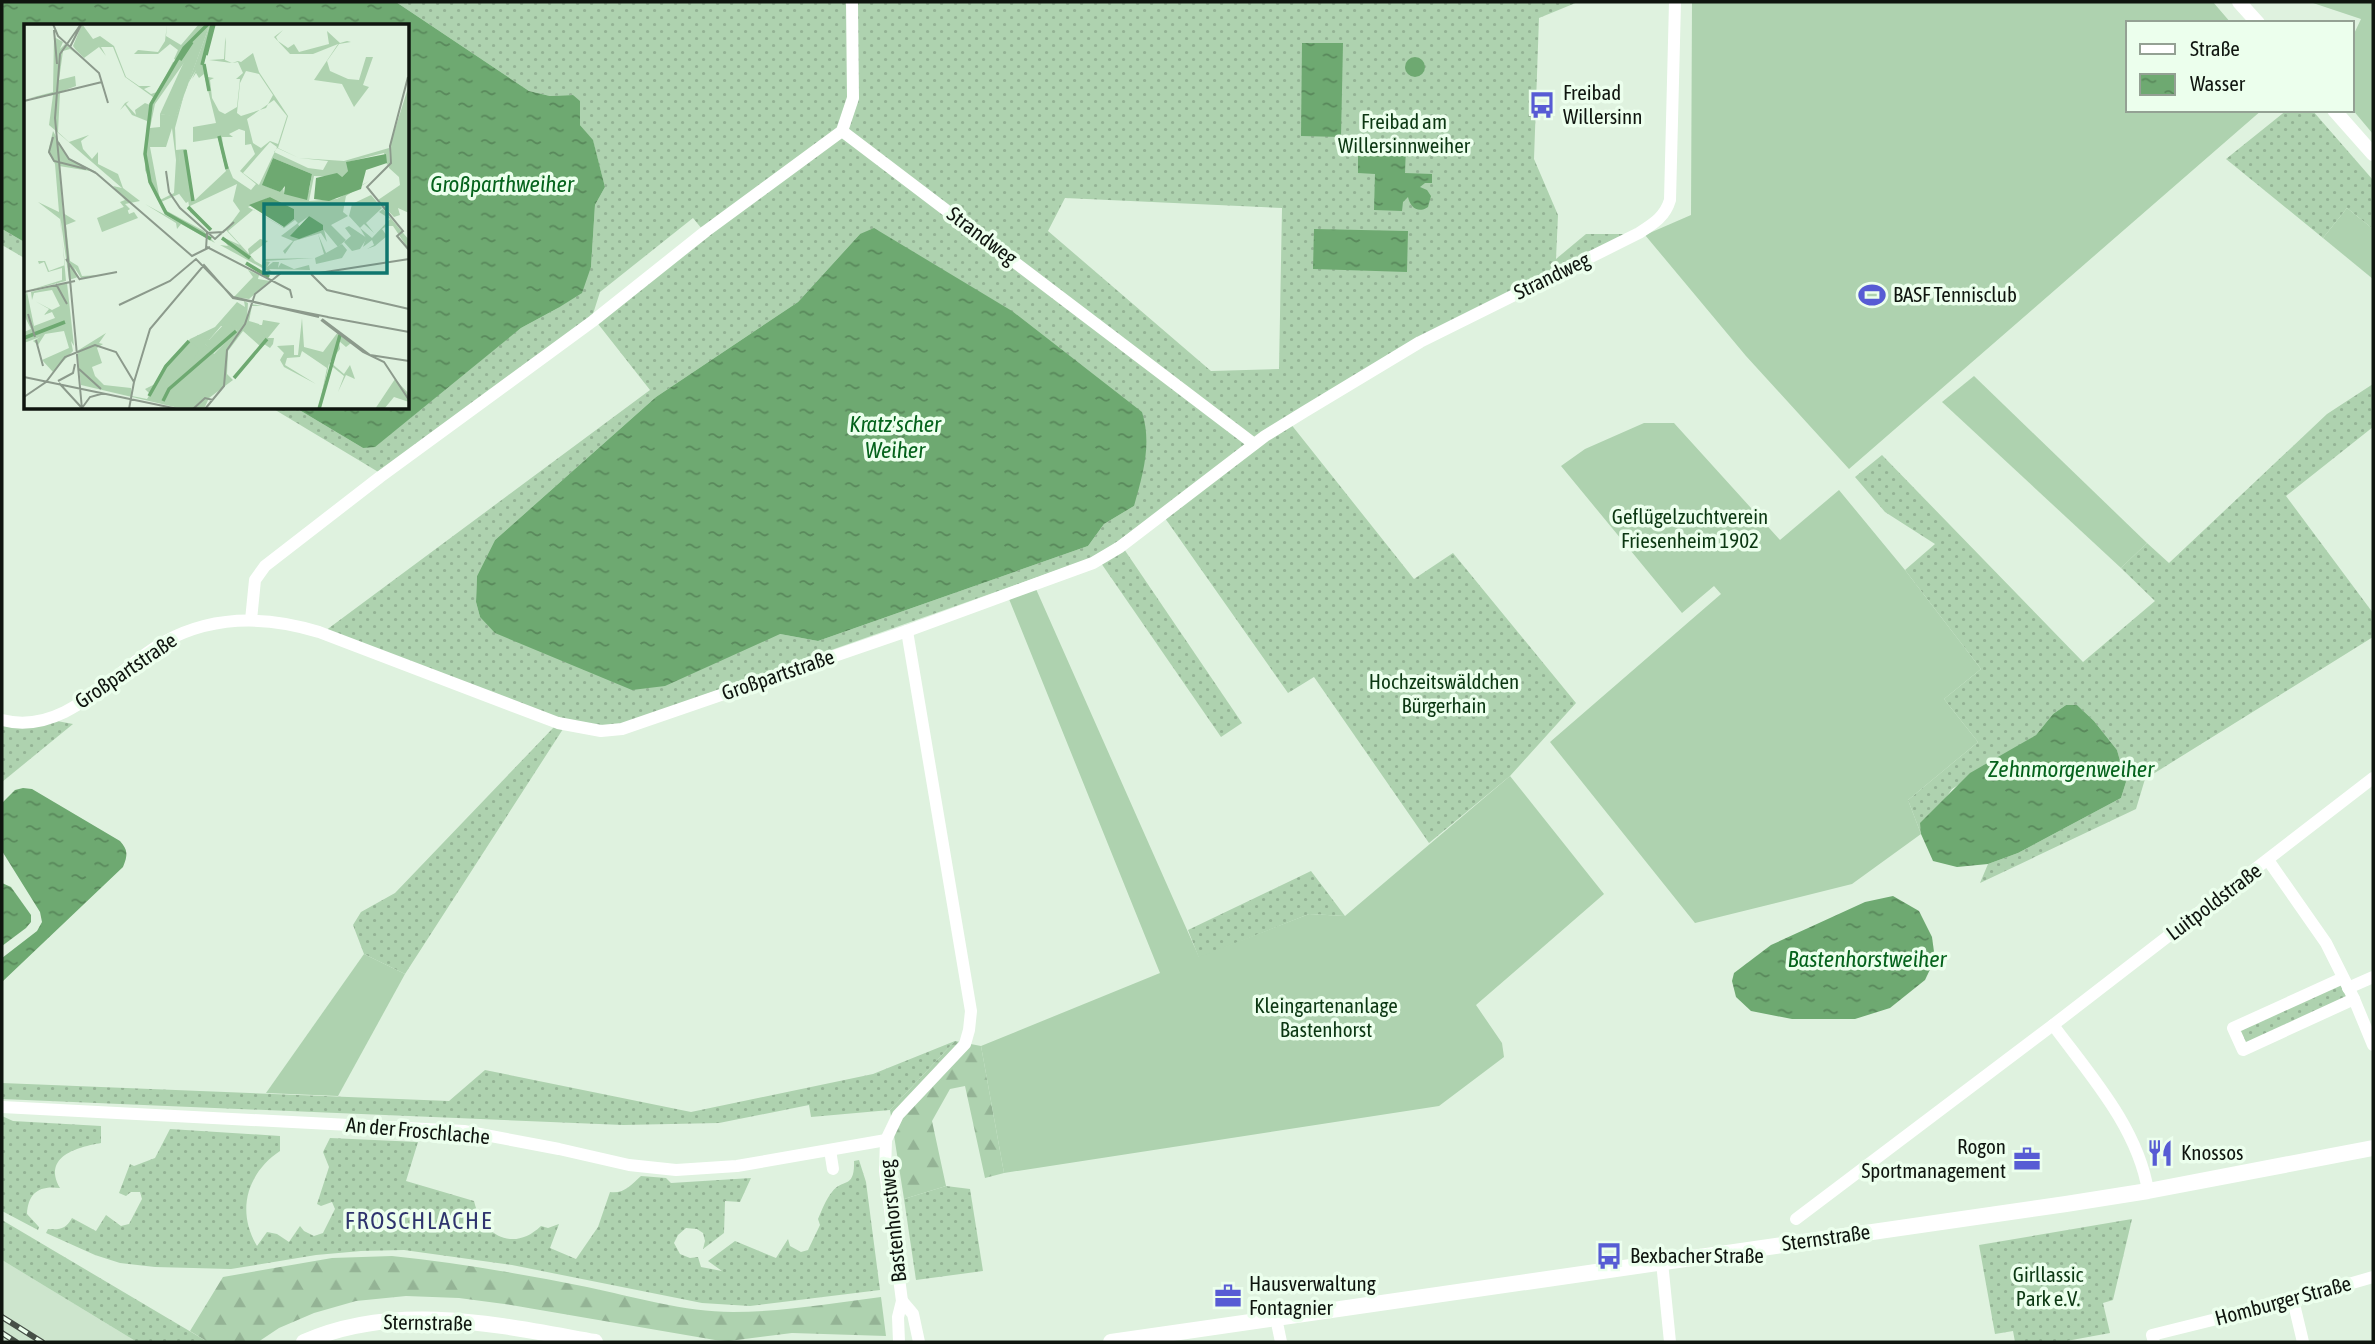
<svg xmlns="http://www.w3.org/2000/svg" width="2375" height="1344" font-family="'Asap Condensed',sans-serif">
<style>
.built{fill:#cde5cd}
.grass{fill:url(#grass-dots);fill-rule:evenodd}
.forest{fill:url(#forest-firs)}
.garden{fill:#aed2af}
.water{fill:url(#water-ripples)}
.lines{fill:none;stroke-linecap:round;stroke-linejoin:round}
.minor{stroke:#fff;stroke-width:12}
.tertiary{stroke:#fff;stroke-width:14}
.secondary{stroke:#fff;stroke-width:16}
.rail-casing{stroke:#475047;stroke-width:6}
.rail{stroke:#ecffed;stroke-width:3.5;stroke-dasharray:10;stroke-linecap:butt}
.labels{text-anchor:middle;stroke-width:7;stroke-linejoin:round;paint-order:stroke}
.poi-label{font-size:21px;fill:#0f150f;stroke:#ecffed;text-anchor:start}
.park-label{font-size:21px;fill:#0b3712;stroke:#ecffed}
.street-label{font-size:21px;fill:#0f150f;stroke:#ecffed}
.water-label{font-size:23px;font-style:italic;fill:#05631c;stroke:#ecffed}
.quarter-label{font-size:24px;letter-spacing:2px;fill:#2f346e;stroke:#ecffed}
.inset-river{fill:none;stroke:#6ea971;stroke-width:3.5}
.inset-road{fill:none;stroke:#8c9a8c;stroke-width:2}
.view{fill:#0f766e;fill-opacity:0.15;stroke:#0f766e;stroke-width:3.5}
.inset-edge{fill:none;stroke:#0f150f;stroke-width:3.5}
</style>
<defs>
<pattern id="grass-dots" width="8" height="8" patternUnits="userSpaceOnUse" patternTransform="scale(1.75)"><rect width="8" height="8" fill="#aed2af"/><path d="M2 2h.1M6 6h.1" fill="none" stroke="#94b395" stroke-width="1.8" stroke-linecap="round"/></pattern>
<pattern id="forest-firs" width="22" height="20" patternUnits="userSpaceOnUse" patternTransform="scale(1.75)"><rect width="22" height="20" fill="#aed2af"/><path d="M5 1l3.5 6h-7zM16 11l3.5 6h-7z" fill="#94b395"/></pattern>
<pattern id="water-ripples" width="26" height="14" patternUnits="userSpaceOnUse" patternTransform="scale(1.75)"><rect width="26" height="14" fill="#6ea971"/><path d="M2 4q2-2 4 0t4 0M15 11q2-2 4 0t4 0" fill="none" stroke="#59885b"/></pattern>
</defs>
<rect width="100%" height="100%" fill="#dff2df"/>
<!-- built -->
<polygon class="built" points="2,1260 137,1342 2,1342"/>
<!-- grass -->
<g class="grass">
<path d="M396 2H1578L1539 18 1534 159 1558 215 1556 259 1586 234H1627L1286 418 1414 579 1453 553 1576 703 1510 776 1429 843 1314 677 1288 693 1160 511 1097 556 622 724 602 727 562 719 325 631 650 390 595 320 702 229 693 218 600 292 592 317 380 473 272 408H296L363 448 521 328 558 308 591 267 595 205 605 187 593 141 580 125 573 95 550 96 529 91ZM1065 198 1282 208 1279 369 1211 371 1048 231ZM860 234 1134 506 1104 524 1088 546 818 641 780 634 480 617 476 602 477 576 495 540 656 397 798 302Z"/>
<polygon points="2287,110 2312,110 2373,180 2373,229 2347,208 2323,238 2226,159"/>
<polygon points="2,229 26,243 26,259 2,245"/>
<polygon points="2373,384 2373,427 2286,496 2373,613 2373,637 2145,779 2136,809 1980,883 1988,864 2018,853 2121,798 2126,782 2117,750 2094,721 2077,705 2066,705 2053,714 2036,735 1952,789 1943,802 1921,823 1921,834 1908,800 1978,742 1944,699 1981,669 1905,570 1935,544 1885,512 1855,477 1882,455 2083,662 2155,601 2121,568 2147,543 2169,563 2327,414"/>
<polygon points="1124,549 1242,723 1221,737 1101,563"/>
<polygon points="57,721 73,724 2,782 2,725"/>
<polygon points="554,727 563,729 405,974 364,954 353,925 361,912 395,893"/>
<polygon points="1311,871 1345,916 1309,914 1199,958 1188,930"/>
<polygon points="2343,978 2354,999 2243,1050 2233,1028"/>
<polygon points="955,1041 890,1110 811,1117 809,1105 719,1123 623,1125 2,1099 2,1083 449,1101 485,1070 691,1112 873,1074"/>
<path d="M2 1116 13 1121 101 1126V1143C78 1147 42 1156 60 1188 39 1185 28 1193 27 1214L39 1227 38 1230 2 1211Z"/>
<path d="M170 1129 280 1136V1151C247 1173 236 1211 257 1246L267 1232 277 1234 289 1242 300 1226 304 1231 314 1236 323 1233 335 1209 332 1202 321 1206 317 1204 329 1167 323 1152 330 1138 418 1142 406 1181 474 1201C482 1235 513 1253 541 1226L548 1228 559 1224 550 1248 576 1259 598 1227 610 1192C624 1194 631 1185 641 1176L666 1178 671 1183 751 1178 740 1202 725 1201 724 1233 703 1249 705 1241 703 1233 697 1229 686 1228 678 1235 674 1243 680 1254 690 1258 698 1257 701 1267 722 1271 708 1261 735 1241 776 1258 788 1239 790 1246 801 1252 808 1250 820 1225 818 1219C822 1210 826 1199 832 1192 842 1178 855 1190 854 1161L859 1160 866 1182 880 1290 750 1306 702 1303 512 1265 404 1250 361 1251 316 1255 231 1269 155 1267 120 1263 95 1255 46 1233 48 1229C60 1230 66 1229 72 1218L96 1231 106 1215 121 1226 129 1224 142 1199 140 1192H131L126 1196 119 1193 130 1164 134 1166 155 1158Z"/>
<polygon points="946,1186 970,1189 983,1271 916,1280 904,1199"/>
<polygon points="2132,1219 2113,1300 2103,1303 2110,1333 2061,1342 2015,1342 2013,1331 1995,1334 1979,1245"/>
<polygon points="2,1220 208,1342 137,1342 2,1260"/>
</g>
<!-- forest -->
<g class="forest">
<polygon points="955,1041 981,1046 1004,1173 985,1178 965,1086 950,1089 932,1121 946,1186 904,1199 890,1110"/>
<path d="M392 1256C458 1263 522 1274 587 1287 635 1297 684 1312 733 1312 783 1312 832 1303 881 1297L886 1336 792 1333 729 1341 715 1340 511 1305 459 1298 406 1296 356 1301 314 1313 279 1328 258 1342H208L190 1331 223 1277 332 1258Z"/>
</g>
<!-- garden -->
<g class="garden">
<polygon points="1692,2 2213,2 2231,23 2128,23 2128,110 2262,110 1849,469 1746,356 1645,235 1691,215"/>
<polygon points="2310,2 2373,2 2373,134 2352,109 2352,38 2361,19"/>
<polygon points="2347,208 2373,229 2373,279 2323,238"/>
<polygon points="1974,376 2147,543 2121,568 1942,402"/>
<polygon points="1644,423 1674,423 1780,540 1839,490 1905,570 1981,669 1944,699 1978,742 1908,800 1921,834 1852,884 1695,923 1550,742 1721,594 1714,586 1682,613 1561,466 1585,449"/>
<polygon points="1036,589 1199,957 1309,914 1345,916 1510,776 1604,894 1476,1005 1502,1043 1504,1057 1439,1106 1004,1173 981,1046 1160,973 1009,599"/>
<polygon points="364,954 405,974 338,1096 266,1093"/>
</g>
<!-- water -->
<g class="water">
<polygon points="2,2 396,2 529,91 550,96 573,95 580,101 580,125 593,140 605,187 595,205 591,267 582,293 558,308 521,328 375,447 363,448 296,408 408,408 408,26 26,26 26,243 2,229"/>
<polygon points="1302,43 1343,43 1341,137 1301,136"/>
<circle cx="1415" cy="67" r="10"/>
<path d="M1358 144 1406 146 1405 173 1432 174V183H1425L1420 187 1427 190 1431 196 1428 207C1418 214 1410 207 1408 197L1403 202 1402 211 1374 210 1375 174 1358 173Z"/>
<path d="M874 228 1012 311 1142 412C1152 444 1143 474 1134 506L1104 524 1088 546 818 641 780 634 665 686 632 690 495 633 480 617 476 602 477 576 495 540 656 397 798 302 860 234Z"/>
<polygon points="1314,229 1408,231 1407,272 1313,269"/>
<polygon points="2066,705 2077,705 2094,721 2117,750 2126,782 2121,798 2018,853 1988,864 1957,867 1933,861 1921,834 1920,823 1970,773 2036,735 2053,714"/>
<path d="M23 788 32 789 120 841C128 850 128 855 123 867L2 982V958L37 931 42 922 40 912 2 851V803L15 790Z"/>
<polygon points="2,883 11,887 31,915 31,922 26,928 2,946"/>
<polygon points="1893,896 1919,911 1932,937 1935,959 1925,980 1890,1008 1855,1019 1792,1019 1751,1011 1736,997 1732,981 1734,973 1771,945 1865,902"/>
</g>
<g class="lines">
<!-- minor -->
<g class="minor">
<polyline points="842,131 1254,444"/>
<polyline points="251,620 255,580 265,566 380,477 593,321 706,231 842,131 853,98 852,2"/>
<path d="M2 720C66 737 114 670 164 642 213 615 267 616 319 632L558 723 601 731 622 729 907 631 1093 563 1120 547 1265 436 1304 412 1420 342 1639 233C1653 224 1665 217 1670 200L1675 2"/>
<polyline points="2268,860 2326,943 2354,999 2373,1045"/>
<polyline points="2343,978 2233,1028 2243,1050 2354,999"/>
<polyline points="2348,988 2373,977"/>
<path d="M2053 1025C2090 1075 2138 1128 2148 1191"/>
<polyline points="2,1107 464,1131 559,1149 629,1165 676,1170 737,1166 886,1140"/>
<polyline points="830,1150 833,1169"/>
<polyline points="1796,1219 2053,1025 2373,778"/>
<polyline points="1662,1262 1670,1342"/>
<polyline points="2293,1300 2303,1342"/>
<polyline points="902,1301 913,1314 919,1342"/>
<polyline points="1276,1318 1281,1342"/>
<polyline points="899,1342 898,1317 902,1301 885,1171 886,1140 898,1115 965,1044 969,1030 971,1011 907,631"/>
<polyline points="2154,1342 2152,1335 2293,1300 2373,1277"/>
</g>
<!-- tertiary -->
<g class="tertiary">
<polyline points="2239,2 2258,23"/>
<polyline points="2334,110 2373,154"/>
</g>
<!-- secondary -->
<g class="secondary">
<path d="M304 1342C397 1301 499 1325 595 1342"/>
<polyline points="1111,1342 2066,1204 2148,1191 2373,1148"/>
</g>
<defs>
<g id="rail">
<polyline points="2,1317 42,1342"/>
<polyline points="2,1333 16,1342"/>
</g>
</defs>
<!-- rail casing -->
<use href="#rail" class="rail-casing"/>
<!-- rail -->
<use href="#rail" class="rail"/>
</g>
<!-- icons -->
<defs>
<symbol id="bus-bare" viewBox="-9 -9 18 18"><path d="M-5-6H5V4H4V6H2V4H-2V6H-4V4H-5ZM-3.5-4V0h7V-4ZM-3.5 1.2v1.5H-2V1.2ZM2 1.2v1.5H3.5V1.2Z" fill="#575cd4" stroke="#ecffed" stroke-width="2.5" paint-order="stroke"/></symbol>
<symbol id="stadium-bare" viewBox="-9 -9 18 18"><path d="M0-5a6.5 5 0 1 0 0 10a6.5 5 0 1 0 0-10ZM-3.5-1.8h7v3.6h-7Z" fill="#575cd4" stroke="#ecffed" stroke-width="2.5" paint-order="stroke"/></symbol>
<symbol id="restaurant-bare" viewBox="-9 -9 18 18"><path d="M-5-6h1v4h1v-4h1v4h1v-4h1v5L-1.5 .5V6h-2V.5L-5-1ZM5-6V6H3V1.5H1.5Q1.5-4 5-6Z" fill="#575cd4" stroke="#ecffed" stroke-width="2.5" paint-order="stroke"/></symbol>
<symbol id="office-bare" viewBox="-9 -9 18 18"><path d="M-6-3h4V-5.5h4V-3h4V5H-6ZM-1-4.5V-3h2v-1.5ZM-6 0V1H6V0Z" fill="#575cd4" stroke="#ecffed" stroke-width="2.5" paint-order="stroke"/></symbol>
</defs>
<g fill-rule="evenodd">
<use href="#bus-bare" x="1523" y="86" width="38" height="38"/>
<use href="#stadium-bare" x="1853" y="276" width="38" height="38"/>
<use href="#restaurant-bare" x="2141" y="1134" width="38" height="38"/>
<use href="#office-bare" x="2008" y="1140" width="38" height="38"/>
<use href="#bus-bare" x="1590" y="1237" width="38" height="38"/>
<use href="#office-bare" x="1209" y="1277" width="38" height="38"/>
</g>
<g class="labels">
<!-- poi labels -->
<g class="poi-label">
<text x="1563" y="100">Freibad<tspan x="1563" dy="24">Willersinn</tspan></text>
<text x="1893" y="302">BASF Tennisclub</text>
<text x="2006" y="1154" text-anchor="end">Rogon<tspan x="2006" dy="24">Sportmanagement</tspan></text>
<text x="2181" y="1160">Knossos</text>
<text x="1630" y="1263">Bexbacher Straße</text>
<text x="1249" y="1291">Hausverwaltung<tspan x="1249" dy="24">Fontagnier</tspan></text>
</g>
<!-- park labels -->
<g class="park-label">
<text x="1404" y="129">Freibad am<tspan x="1404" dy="24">Willersinnweiher</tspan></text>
<text x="1690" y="524">Geflügelzuchtverein<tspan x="1690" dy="24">Friesenheim 1902</tspan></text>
<text x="1444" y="689">Hochzeitswäldchen<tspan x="1444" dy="24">Bürgerhain</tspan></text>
<text x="1326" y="1013">Kleingartenanlage<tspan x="1326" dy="24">Bastenhorst</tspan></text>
<text x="2048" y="1282">Girllassic<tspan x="2048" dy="24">Park e.V.</tspan></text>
</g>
<!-- street labels -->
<g class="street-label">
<text transform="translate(982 236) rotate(37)" y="7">Strandweg</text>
<text transform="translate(1552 276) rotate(-26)" y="7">Strandweg</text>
<text transform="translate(126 671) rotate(-34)" y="7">Großpartstraße</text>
<text transform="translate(778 675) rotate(-19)" y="7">Großpartstraße</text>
<text transform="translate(2214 902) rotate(-37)" y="7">Luitpoldstraße</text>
<text transform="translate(418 1131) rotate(5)" y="7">An der Froschlache</text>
<text transform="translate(893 1221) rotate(-96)" y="7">Bastenhorstweg</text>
<text transform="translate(1826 1238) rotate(-8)" y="7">Sternstraße</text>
<text transform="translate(2283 1301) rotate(-15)" y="7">Homburger Straße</text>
<text transform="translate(428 1323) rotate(1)" y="7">Sternstraße</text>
</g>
<!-- water labels -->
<g class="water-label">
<text x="502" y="192">Großparthweiher</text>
<text x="895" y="432">Kratz'scher<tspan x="895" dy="26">Weiher</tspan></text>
<text x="2071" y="777">Zehnmorgenweiher</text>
<text x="1867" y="967">Bastenhorstweiher</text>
</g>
<!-- quarter labels -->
<g class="quarter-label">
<text x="419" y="1229">FROSCHLACHE</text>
</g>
</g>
<!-- overview -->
<g transform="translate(24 24)">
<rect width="385" height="385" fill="#dff2df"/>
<path d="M58 0 69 15 76 12 90 22 102 53 115 62H127L120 65 127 70 133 68 149 38 154 37 150 35 154 26 146 20 134 30H110L114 26 134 28 141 17 143 0 142 12 157 21 175 0H190L180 39 184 53 190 54 186 56 188 74 195 87 201 90 213 83 216 55H212L219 49 214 38 208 39 185 36 200 35 201 18 202 13 201 36 208 39 214 37 217 38 229 29 235 48 264 92 254 124 275 134 320 137 365 124 366 139 363 141 360 129 324 138 325 146 318 153 290 152 285 177 313 175 345 157 322 172 319 188 324 192 307 201 322 216 314 223 300 206 303 218 297 209 270 217 261 230 259 227 269 217 257 212 274 199 271 196 260 204 229 186 204 207 225 230 224 225 236 215 244 217 226 231 231 237 238 241 239 235 290 234 241 237 246 238 243 243 249 238H255L254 244 257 239 270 245 285 241 286 246 245 245 251 251 196 221 204 222 198 213 216 221 202 206 216 187 209 177 213 160 166 182 187 206 166 188 156 127 155 170 137 178 143 187 180 207 191 219 157 200 153 205 152 199 121 180 154 198 142 191 121 146 123 97 108 91 101 81 96 86 101 79 105 77 102 80 112 91 111 86 121 79 126 81 129 73 101 53 89 23H77L82 32 75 23 60 34 52 26 49 22ZM185 3 152 92 136 90V103L126 104 131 80ZM172 46 168 55 172 49 175 54 180 50 192 99 169 103V118L194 114 202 147 170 177 162 125 152 126 151 104 162 63ZM222 47 235 50 249 71 242 84 217 92 213 89 216 59ZM250 76 263 92 254 120 246 117 237 124 229 119 223 95ZM148 104 152 136 150 169 136 176 126 123H142ZM215 105 221 107V121L227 120 231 130 216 147 232 160 227 166 209 154 200 132 198 113H209L205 110ZM246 118 253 123 235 161 219 149ZM253 124 275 134 304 137 299 146 284 144 250 128ZM249 134 288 150 285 167 260 169 259 163 256 168 239 161ZM246 173 270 185V195L259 203 224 183ZM285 192 299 206 281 212 274 200ZM259 6 252 13 254 17 264 24 270 20 275 28 305 20 303 7 316 19 323 17 327 18 315 20 303 37 306 47 324 55 335 56 342 33H349L339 61 345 63 330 83 318 60 290 56 314 20 289 30H266L250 13ZM30 13 39 18 36 25 41 20 55 32 46 25 39 27 35 56 51 52 52 62 36 68 34 108 45 118 65 111 57 117 59 125 68 135 74 128V140L94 150 99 164 116 177 101 180 106 185 103 187 96 178 101 176 89 162 98 164 25 101 29 71 6 74 29 68ZM29 107 44 134 72 148 35 142 39 189 52 197 42 201 46 237 54 242 58 252 76 251 57 254 50 243 54 253 45 256 36 191 42 257 6 266 38 256V244L24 248 20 238 15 240 14 237H21L25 247 41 241 36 195 14 178 35 188 31 140 24 128ZM359 185 385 216V226L369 202H363L358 205 363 212 351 222 343 225 350 221 348 216 339 223 342 214 336 204 348 214 366 195 355 188ZM224 246 235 251 234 255 246 257 225 275 210 273 229 253ZM43 259 50 322 47 317 49 327 29 348 18 336 45 324 40 307 21 310 14 321 9 317 16 313 0 319V308L7 305 0 291V274L3 268 10 302 31 294 28 288 20 291 25 285 11 277 28 286 36 282 28 266 10 269 8 276 7 268ZM220 277 224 279 223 294 227 280 238 282H228L225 297 235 300 244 314H250L249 320 246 324 240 320 237 323 219 307 204 327 203 350 209 356 185 374 180 385H159L57 361 53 327 82 309 75 319 79 320 73 324 78 339 68 343 71 352 80 361 107 364 108 372 123 375 126 370 121 365 131 360 140 342 166 315 191 303 213 278 221 283ZM197 302 213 306 190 330 177 315 185 316ZM278 294 280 323 299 328 314 308 327 319 322 323 315 317 316 325 306 338 320 350 326 341 331 355 322 351 314 368 320 352 305 340 295 383 303 344 278 327 276 333 263 334 261 341 292 360 260 343 256 336 260 329 253 322 270 321V331H274ZM371 355 385 370V378L370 373 360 385H351Z" fill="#aed2af" fill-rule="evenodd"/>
<path d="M185 3 152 93 136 90 164 29Z" fill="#aed2af"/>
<path d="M102 182 105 190 110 188 114 194 78 208 73 194Z" fill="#aed2af"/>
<path d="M384 64 385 189 374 184 376 191 370 193 354 176 376 161 375 153 365 144 367 118ZM161 126 168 175 162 179 153 167 156 127ZM347 171 358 184 342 199 350 209 340 200 336 204 325 192 328 180ZM325 202 343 214 336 225 328 227 320 218 327 212 321 204ZM294 210 302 229 318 220 323 226 318 234 292 240 291 234 300 230ZM239 296 256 299 243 315 231 301H238ZM203 297 213 306 189 330 181 320 175 338 170 335 175 326 167 317 174 311 185 316Z" fill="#aed2af"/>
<path d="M362 130 363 139 342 146 337 165 305 177 290 175 292 154 313 149 318 153 324 147 322 138ZM249 134 288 150 283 176 260 170 261 162 256 168 238 161ZM246 173 270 185V195L260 203 225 181ZM285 192 299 201V206L275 215 266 212Z" fill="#6ea971"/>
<path class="inset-river" d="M184 0 160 24 127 80 121 130 126 158 142 189 187 215M182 31 190 0M156 36 168 18M180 40 185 67M178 41 188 1M195 112 203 145M161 126 169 177M164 183 187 206M198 214 226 234M222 239 245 253M0 314 41 298M210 354 243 315M125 372 142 342 165 317M139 377 145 365 212 307M295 385 316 311"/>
<path class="inset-road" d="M29 0 34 12 75 49 84 79M57 0 36 30 31 94 58 385M30 6 33 40M46 23 57 1M384 53 366 122 367 139 343 163 379 207 373 212 385 226M385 53V22M0 77 78 58M29 113 25 128 30 137 62 145M34 118 45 135 72 149M142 147 145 168 156 184 191 215 201 206M72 149 168 232 186 223M183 223 266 266 268 274M182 225 183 209 199 208 210 198M42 235 56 256M295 249 385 235M287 250 303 266 385 285M56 255 93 248M32 260 43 280M0 268 51 257M95 281 146 257 172 235 209 273 295 293M4 290 11 313M303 293 385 308M298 295 346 331 385 337M297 296 339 328 360 338 385 376M12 316 19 342M55 345 77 365M0 353 154 385M34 357 49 349 51 340M110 358 126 305 180 241 209 274 304 293M35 359 57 383M0 373 22 358 41 333 71 321 92 328 110 358M58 384 66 373 77 370M105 385 110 358M169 385 181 374 189 376M181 385 200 362 203 326 221 300 231 270 257 249H297"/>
<path class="view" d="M240 180H363V249H240Z"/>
<rect width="385" height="385" class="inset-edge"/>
</g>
<!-- border -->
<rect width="2375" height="1344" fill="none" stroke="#0f150f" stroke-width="7"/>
<!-- legend -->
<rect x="2126" y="21" width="228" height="91" fill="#ecffed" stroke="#94a194" stroke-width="2"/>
<rect x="2140" y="44" width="35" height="10" fill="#ffffff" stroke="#94a194" stroke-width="2"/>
<text x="2190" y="56" font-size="21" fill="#0f150f">Straße</text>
<rect x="2140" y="74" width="35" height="21" fill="url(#water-ripples)" stroke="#94a194" stroke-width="2"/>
<text x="2190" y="91" font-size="21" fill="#0f150f">Wasser</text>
</svg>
